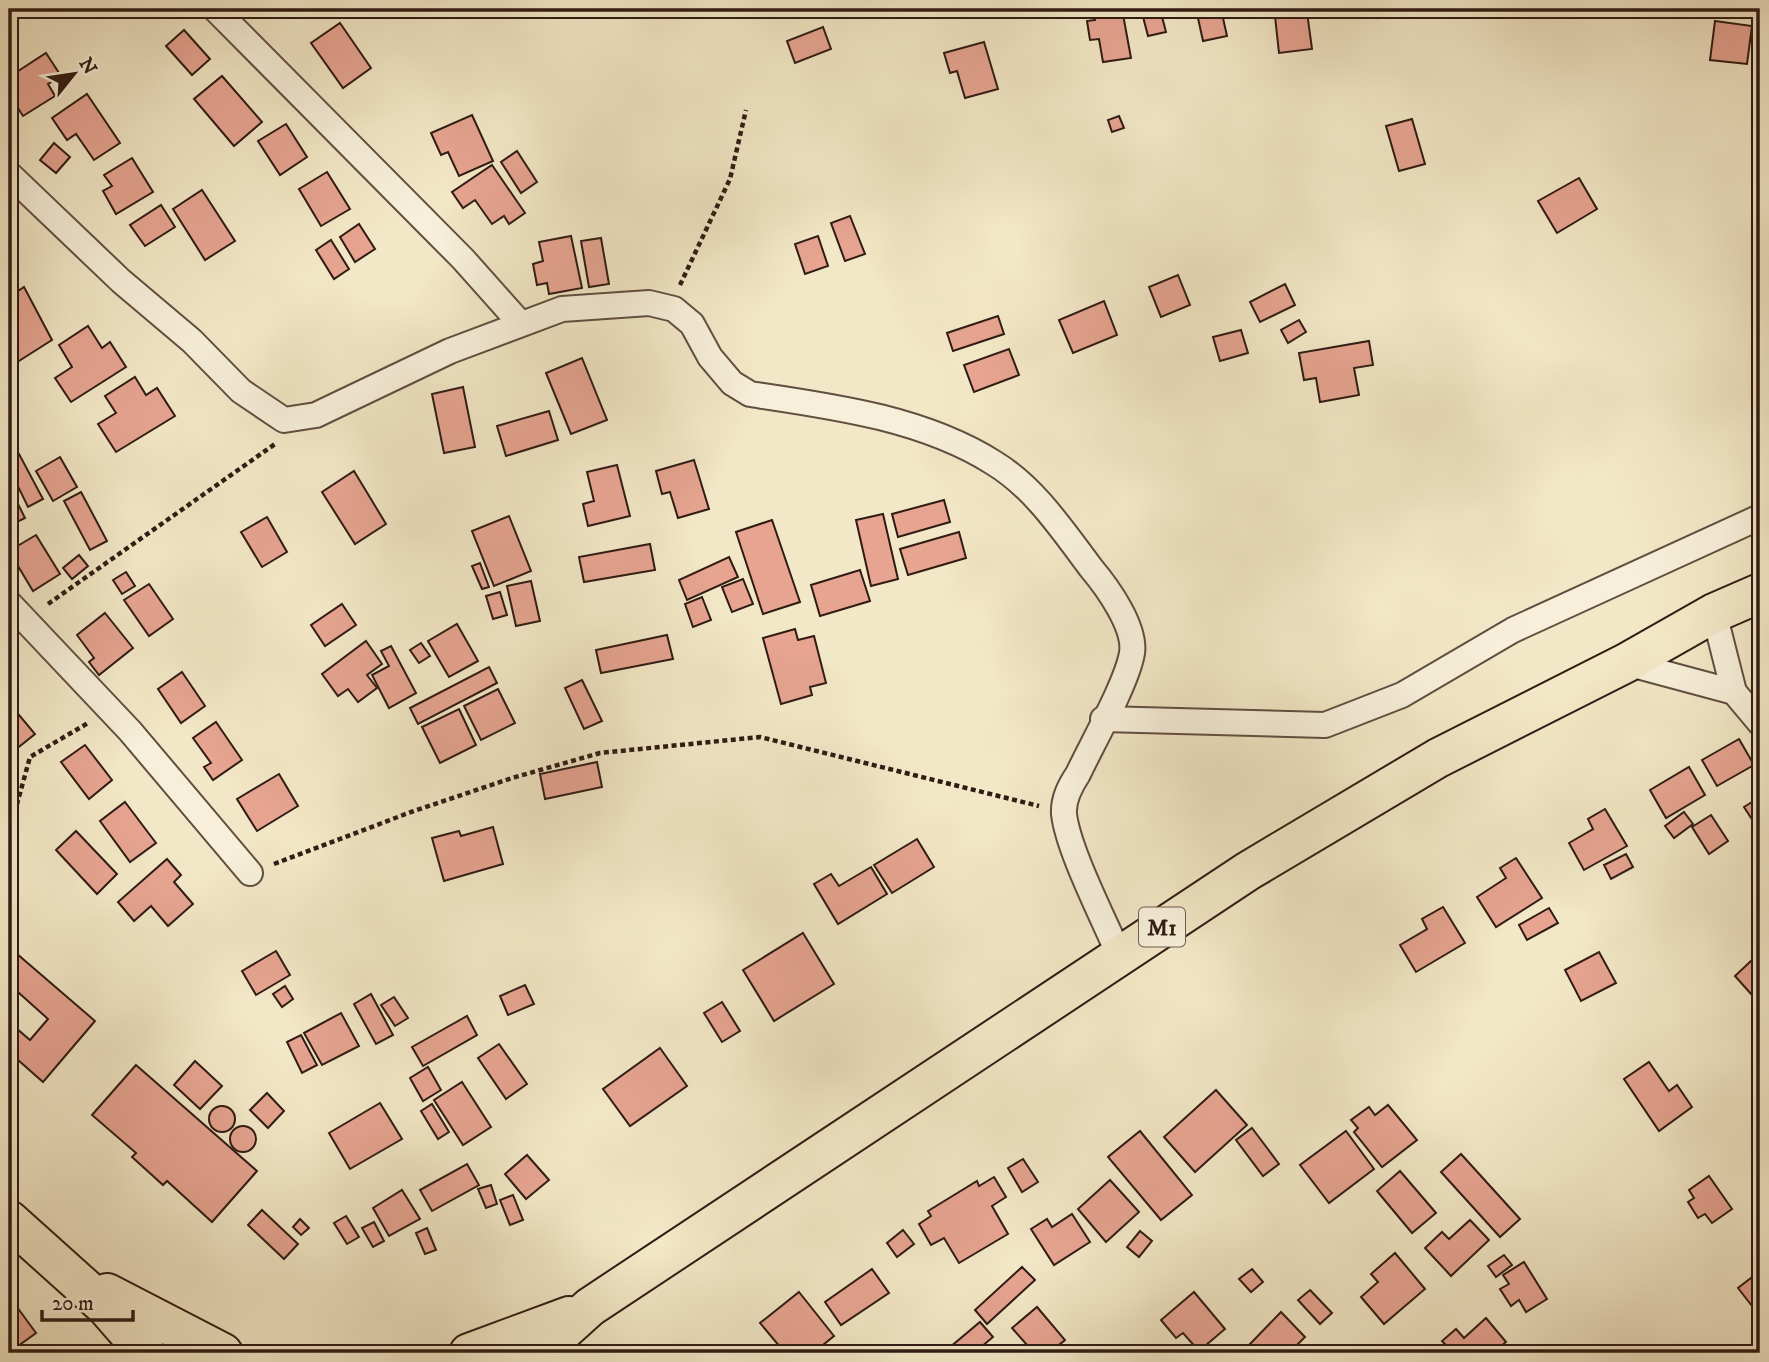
<svg xmlns="http://www.w3.org/2000/svg" width="1769" height="1362" font-family="'IM FELL DW Pica',serif">
<style>
.building{fill:#e6a491;stroke:#301b13;stroke-width:2}
.lines{fill:none;stroke-linecap:round;stroke-linejoin:round}
.street-casing{stroke:#604e40;stroke-width:28}
.primary-casing{stroke:#301b13;stroke-width:42}
.highway-casing{stroke:#301b13;stroke-width:42}
.path{stroke:#301b13;stroke-width:4.5;stroke-dasharray:5 3.5;stroke-linecap:butt}
.street{stroke:#f7efda;stroke-width:24}
.primary{stroke:#f2e7c6;stroke-width:38}
.highway{stroke:#f2e7c6;stroke-width:38}
.labels{text-anchor:middle;stroke-width:7;stroke-linejoin:round;paint-order:stroke}
.shield{fill:#f7efda;stroke:#6c5b4f;stroke-width:2}
.shield-label{font-size:23px;font-weight:bold;fill:#301b13}
</style>
<rect width="100%" height="100%" fill="#f2e7c6"/>
<filter id="stains"><feTurbulence type="fractalNoise" baseFrequency=".00286" numOctaves="4"/><feColorMatrix values="0 0 0 0 .2 0 0 0 0 .09 0 0 0 0 .02 0 0 0 .5 -.17"/></filter>
<radialGradient id="worn" r=".72"><stop offset=".6" stop-color="#630" stop-opacity="0"/><stop offset="1" stop-color="#630" stop-opacity=".3"/></radialGradient>
<!-- building -->
<g class="building">
<polygon points="1092,9 1122,9 1131,58 1103,62 1099,39 1090,40 1087,21 1095,20"/>
<polygon points="1141,9 1160,9 1166,32 1148,36"/>
<polygon points="1196,9 1221,9 1227,36 1203,41"/>
<polygon points="1375,9 1406,9 1406,13 1377,18"/>
<polygon points="1307,12 1312,49 1279,53 1275,16"/>
<polygon points="1715,21 1752,26 1747,64 1710,60"/>
<polygon points="340,23 371,68 343,88 311,43"/>
<polygon points="823,27 831,49 795,63 787,41"/>
<polygon points="184,30 210,59 192,75 166,46"/>
<polygon points="984,42 998,89 965,98 957,71 950,73 944,53"/>
<polygon points="46,53 61,76 48,84 55,96 23,116 9,94 9,77"/>
<polygon points="222,76 262,122 234,146 194,99"/>
<polygon points="87,94 120,143 94,160 76,134 67,140 52,118"/>
<polygon points="472,115 493,161 459,176 448,152 441,155 431,133"/>
<polygon points="1119,116 1124,128 1112,132 1108,120"/>
<polygon points="1412,119 1425,164 1399,171 1386,126"/>
<polygon points="286,124 307,157 280,175 258,141"/>
<polygon points="54,143 70,157 56,173 40,160"/>
<polygon points="517,151 537,182 521,193 501,162"/>
<polygon points="132,158 153,192 116,214 103,191 112,186 104,175"/>
<polygon points="492,165 525,213 509,224 504,216 492,224 475,200 463,208 452,192"/>
<polygon points="327,172 350,209 321,226 299,189"/>
<polygon points="1579,178 1597,209 1557,233 1538,201"/>
<polygon points="202,190 235,241 205,260 173,209"/>
<polygon points="161,205 175,227 145,246 130,225"/>
<polygon points="850,216 865,254 845,261 831,223"/>
<polygon points="359,224 375,249 355,262 340,237"/>
<polygon points="571,236 582,288 549,294 547,283 537,285 533,264 543,261 539,242"/>
<polygon points="818,236 828,266 805,274 795,244"/>
<polygon points="601,238 609,284 589,287 581,241"/>
<polygon points="331,240 349,269 334,279 316,250"/>
<polygon points="1178,275 1190,305 1161,317 1149,287"/>
<polygon points="1285,284 1295,305 1260,322 1250,302"/>
<polygon points="24,287 52,340 11,366 9,297"/>
<polygon points="1104,301 1117,335 1073,353 1059,320"/>
<polygon points="998,316 1004,334 953,351 947,333"/>
<polygon points="1299,320 1306,332 1288,343 1281,330"/>
<polygon points="88,326 102,348 110,342 126,367 71,402 55,378 72,367 59,345"/>
<polygon points="1241,330 1248,353 1220,361 1213,337"/>
<polygon points="1369,341 1373,365 1354,368 1359,395 1320,402 1316,378 1304,380 1299,353"/>
<polygon points="1009,349 1019,375 974,392 964,365"/>
<polygon points="582,358 607,420 571,434 546,373"/>
<polygon points="135,377 146,395 157,388 175,416 116,452 98,424 116,413 105,396"/>
<polygon points="463,387 475,447 444,453 432,394"/>
<polygon points="549,411 558,440 506,456 497,426"/>
<polygon points="19,454 43,499 28,507 9,468 9,459"/>
<polygon points="60,457 77,487 53,501 36,471"/>
<polygon points="694,460 709,509 678,518 670,492 662,494 656,471"/>
<polygon points="617,465 630,516 588,526 583,504 594,501 587,472"/>
<polygon points="354,471 386,524 355,544 322,492"/>
<polygon points="9,486 25,518 9,526"/>
<polygon points="81,492 107,541 90,550 64,501"/>
<polygon points="944,500 950,522 898,537 892,514"/>
<polygon points="883,514 898,579 871,586 856,520"/>
<polygon points="509,516 531,571 494,586 472,531"/>
<polygon points="267,517 287,552 262,567 241,532"/>
<polygon points="772,520 800,602 763,614 736,532"/>
<polygon points="959,532 966,558 908,575 900,549"/>
<polygon points="36,535 60,574 33,591 9,551"/>
<polygon points="650,544 655,570 584,582 579,557"/>
<polygon points="79,555 88,566 72,579 63,568"/>
<polygon points="729,557 738,577 687,600 679,580"/>
<polygon points="480,563 489,587 482,589 472,566"/>
<polygon points="860,570 870,601 820,616 811,585"/>
<polygon points="126,572 135,586 122,594 113,580"/>
<polygon points="743,579 753,604 732,612 722,587"/>
<polygon points="531,581 540,621 516,626 507,586"/>
<polygon points="149,584 173,619 149,636 124,600"/>
<polygon points="500,592 507,615 493,619 486,596"/>
<polygon points="702,597 711,620 693,627 685,604"/>
<polygon points="342,604 356,625 325,646 311,625"/>
<polygon points="105,613 133,648 99,675 89,662 94,658 77,635"/>
<polygon points="457,624 478,661 449,677 428,641"/>
<polygon points="795,629 798,640 814,636 826,683 810,687 812,695 781,704 763,638"/>
<polygon points="667,635 673,659 601,673 596,650"/>
<polygon points="366,641 382,664 367,675 377,688 358,702 348,689 338,696 322,674"/>
<polygon points="421,643 430,656 419,663 410,650"/>
<polygon points="391,646 416,693 389,708 372,675 389,666 381,651"/>
<polygon points="489,667 497,683 418,724 410,708"/>
<polygon points="182,672 205,706 181,723 158,689"/>
<polygon points="582,680 602,721 584,729 565,688"/>
<polygon points="498,689 515,723 481,740 464,706"/>
<polygon points="9,703 35,734 10,754 9,752"/>
<polygon points="459,709 476,745 440,763 422,727"/>
<polygon points="216,722 242,760 213,780 204,767 211,763 193,738"/>
<polygon points="1739,739 1754,765 1717,786 1702,760"/>
<polygon points="85,745 112,780 89,799 61,762"/>
<polygon points="597,762 602,787 545,799 540,774"/>
<polygon points="1689,767 1705,795 1666,818 1650,790"/>
<polygon points="279,774 298,806 257,831 237,799"/>
<polygon points="1760,797 1760,817 1753,821 1744,807"/>
<polygon points="125,802 156,843 130,862 100,821"/>
<polygon points="1605,809 1627,846 1584,870 1569,843 1593,829 1588,819"/>
<polygon points="1684,812 1693,824 1674,838 1665,826"/>
<polygon points="1711,815 1728,841 1709,854 1692,827"/>
<polygon points="493,827 503,864 444,881 432,838 459,831 461,836"/>
<polygon points="76,831 117,874 97,894 56,850"/>
<polygon points="917,839 934,867 892,893 874,865"/>
<polygon points="1626,854 1633,867 1611,879 1604,865"/>
<polygon points="1516,858 1542,898 1496,927 1477,897 1506,878 1500,868"/>
<polygon points="167,859 181,875 174,882 193,904 168,926 151,906 134,921 118,902"/>
<polygon points="871,867 887,894 838,924 814,884 831,874 839,886"/>
<polygon points="1760,870 1760,889 1752,874"/>
<polygon points="1443,907 1465,943 1416,972 1400,945 1427,929 1422,919"/>
<polygon points="1549,908 1558,923 1527,940 1519,925"/>
<polygon points="803,933 834,984 774,1021 743,970"/>
<polygon points="9,947 95,1021 43,1082 9,1052 9,1022 30,1040 48,1019 9,984"/>
<polygon points="276,951 290,975 256,995 242,971"/>
<polygon points="1599,952 1616,983 1581,1001 1565,970"/>
<polygon points="1753,959 1760,968 1760,988 1752,995 1735,976"/>
<polygon points="525,985 534,1004 508,1015 500,996"/>
<polygon points="285,986 293,999 282,1007 273,994"/>
<polygon points="371,994 393,1035 376,1044 354,1004"/>
<polygon points="394,997 408,1018 395,1026 381,1005"/>
<polygon points="722,1002 740,1031 722,1042 704,1013"/>
<polygon points="341,1013 359,1046 322,1065 304,1033"/>
<polygon points="467,1016 477,1035 423,1066 412,1047"/>
<polygon points="301,1035 317,1065 302,1073 287,1042"/>
<polygon points="499,1044 527,1084 506,1099 478,1058"/>
<polygon points="660,1048 687,1086 630,1126 603,1089"/>
<polygon points="195,1061 222,1086 200,1109 174,1085"/>
<polygon points="1649,1062 1669,1091 1677,1085 1692,1107 1659,1131 1624,1079"/>
<polygon points="136,1065 257,1171 212,1222 167,1181 163,1185 132,1157 136,1153 92,1115"/>
<polygon points="428,1067 441,1090 423,1101 410,1078"/>
<polygon points="462,1082 491,1127 463,1145 434,1100"/>
<polygon points="1216,1090 1247,1125 1195,1172 1164,1137"/>
<polygon points="267,1093 284,1111 268,1128 250,1110"/>
<polygon points="380,1103 402,1139 350,1169 329,1133"/>
<polygon points="432,1104 449,1132 438,1139 421,1111"/>
<polygon points="1388,1105 1417,1140 1382,1167 1354,1132 1358,1128 1351,1120 1369,1107 1375,1115"/>
<circle cx="222" cy="1119" r="13"/>
<circle cx="243" cy="1139" r="13"/>
<polygon points="1252,1128 1279,1164 1263,1176 1236,1140"/>
<polygon points="1140,1131 1192,1195 1161,1220 1108,1157"/>
<polygon points="1346,1131 1374,1169 1329,1203 1300,1165"/>
<polygon points="1461,1154 1520,1219 1500,1237 1441,1172"/>
<polygon points="527,1155 549,1180 526,1199 505,1174"/>
<polygon points="1023,1159 1038,1182 1022,1192 1008,1168"/>
<polygon points="467,1164 479,1185 432,1211 420,1190"/>
<polygon points="1400,1171 1436,1213 1412,1233 1377,1191"/>
<polygon points="1709,1176 1732,1209 1712,1223 1705,1214 1698,1218 1688,1202 1694,1198 1689,1190"/>
<polygon points="994,1177 1006,1197 992,1206 1008,1234 959,1263 944,1238 931,1245 919,1224 931,1216 928,1211 977,1181 979,1186"/>
<polygon points="1110,1180 1139,1212 1106,1242 1078,1209"/>
<polygon points="491,1185 497,1204 486,1208 478,1189"/>
<polygon points="402,1190 420,1219 389,1236 373,1208"/>
<polygon points="513,1195 523,1220 510,1225 500,1200"/>
<polygon points="262,1210 298,1244 284,1259 248,1225"/>
<polygon points="1072,1214 1090,1242 1054,1265 1031,1229 1047,1219 1052,1227"/>
<polygon points="346,1216 359,1237 347,1244 334,1223"/>
<polygon points="300,1219 309,1228 301,1235 293,1227"/>
<polygon points="1470,1220 1489,1240 1451,1276 1425,1248 1442,1232 1449,1239"/>
<polygon points="374,1222 384,1241 373,1247 362,1228"/>
<polygon points="427,1228 436,1250 425,1254 416,1233"/>
<polygon points="903,1230 914,1244 897,1257 887,1243"/>
<polygon points="1140,1231 1152,1241 1139,1257 1127,1247"/>
<polygon points="1395,1253 1425,1289 1384,1324 1361,1297 1378,1282 1371,1274"/>
<polygon points="1504,1255 1512,1265 1496,1277 1488,1266"/>
<polygon points="1524,1262 1547,1299 1526,1312 1519,1300 1511,1306 1500,1289 1509,1284 1503,1275"/>
<polygon points="1022,1267 1035,1280 987,1324 975,1310"/>
<polygon points="872,1269 889,1293 841,1325 825,1302"/>
<polygon points="1252,1269 1263,1282 1251,1292 1239,1279"/>
<polygon points="1760,1271 1760,1329 1753,1320 1759,1315 1738,1288"/>
<polygon points="1310,1290 1332,1313 1320,1324 1298,1300"/>
<polygon points="799,1292 834,1336 813,1353 785,1353 760,1323"/>
<polygon points="1194,1292 1225,1329 1199,1351 1183,1333 1176,1338 1161,1320"/>
<polygon points="17,1307 36,1333 18,1346 9,1332 9,1326 13,1324 9,1313"/>
<polygon points="1037,1307 1065,1340 1049,1353 1034,1353 1012,1328"/>
<polygon points="1281,1312 1305,1337 1289,1353 1259,1353 1250,1344"/>
<polygon points="1486,1318 1506,1342 1493,1353 1453,1353 1442,1341 1456,1329 1464,1338"/>
<polygon points="980,1322 993,1337 974,1353 943,1353"/>
</g>
<g class="lines">
<defs>
<g id="street">
<polyline points="215,9 463,259 520,323"/>
<path d="M9 174 121 281 192 341 241 391 284 420 316 415 450 351 562 309 649 303 674 309 692 324 710 357 732 383 750 394C831 406 923 418 994 463 1035 488 1063 531 1091 568 1107 587 1136 627 1132 653 1127 683 1092 744 1078 774 1070 786 1063 799 1064 814 1068 850 1104 919 1119 955"/>
<polyline points="9,603 130,731 250,873"/>
<polyline points="1714,613 1734,692 1760,723"/>
<polyline points="1626,663 1734,692"/>
<polyline points="1103,719 1325,725 1402,695 1513,630 1760,517"/>
</g>
<g id="primary">
<polyline points="9,1220 106,1307 146,1353"/>
<polyline points="107,1293 223,1353"/>
</g>
<g id="highway">
<polyline points="469,1353 569,1316"/>
<polyline points="539,1353 590,1307 1248,871 1438,758 1626,663 1714,613 1760,593"/>
</g>
</defs>
<!-- street casing -->
<use href="#street" class="street-casing"/>
<!-- primary casing -->
<use href="#primary" class="primary-casing"/>
<!-- highway casing -->
<use href="#highway" class="highway-casing"/>
<!-- path -->
<g class="path">
<polyline points="680,285 730,179 746,110"/>
<polyline points="48,604 275,444"/>
<polyline points="9,819 14,815 30,757 88,723"/>
<polyline points="274,864 411,812 512,778 600,753 760,737 1039,806"/>
</g>
<!-- street -->
<use href="#street" class="street"/>
<!-- primary -->
<use href="#primary" class="primary"/>
<!-- highway -->
<use href="#highway" class="highway"/>
</g>
<g class="labels">
<!-- shield labels -->
<rect class="shield" x="1139" y="907.5" width="46" height="39" rx="5"/>
<g class="shield-label">
<text x="1162" y="935">M1</text>
</g>
</g>
<!-- margin -->
<rect width="1769" height="1362" fill="none" stroke="#f2e7c6" stroke-width="35"/>
<rect x="10" y="10" width="1748" height="1341" fill="none" stroke="#301b13" stroke-width="3.5"/>
<rect x="18" y="18" width="1734" height="1327" fill="none" stroke="#301b13" stroke-width="2"/>
<!-- north arrow -->
<g transform="translate(74 74) rotate(60)" stroke="#f7efda" stroke-width="5" paint-order="stroke">
<path d="M0-5L12 26L0 18L-12 26Z" fill="#301b13"/>
<text y="-10" font-size="19" font-weight="bold" text-anchor="middle" fill="#301b13">N</text>
</g>
<!-- scale -->
<path d="M42 1310v10h91v-10" fill="none" stroke="#301b13" stroke-width="3.5"/>
<text x="52" y="1310" font-size="21" fill="#301b13" stroke="#f7efda" stroke-width="5" paint-order="stroke">20 m</text>
<rect width="100%" height="100%" filter="url(#stains)"/>
<rect width="100%" height="100%" fill="url(#worn)"/>
</svg>
